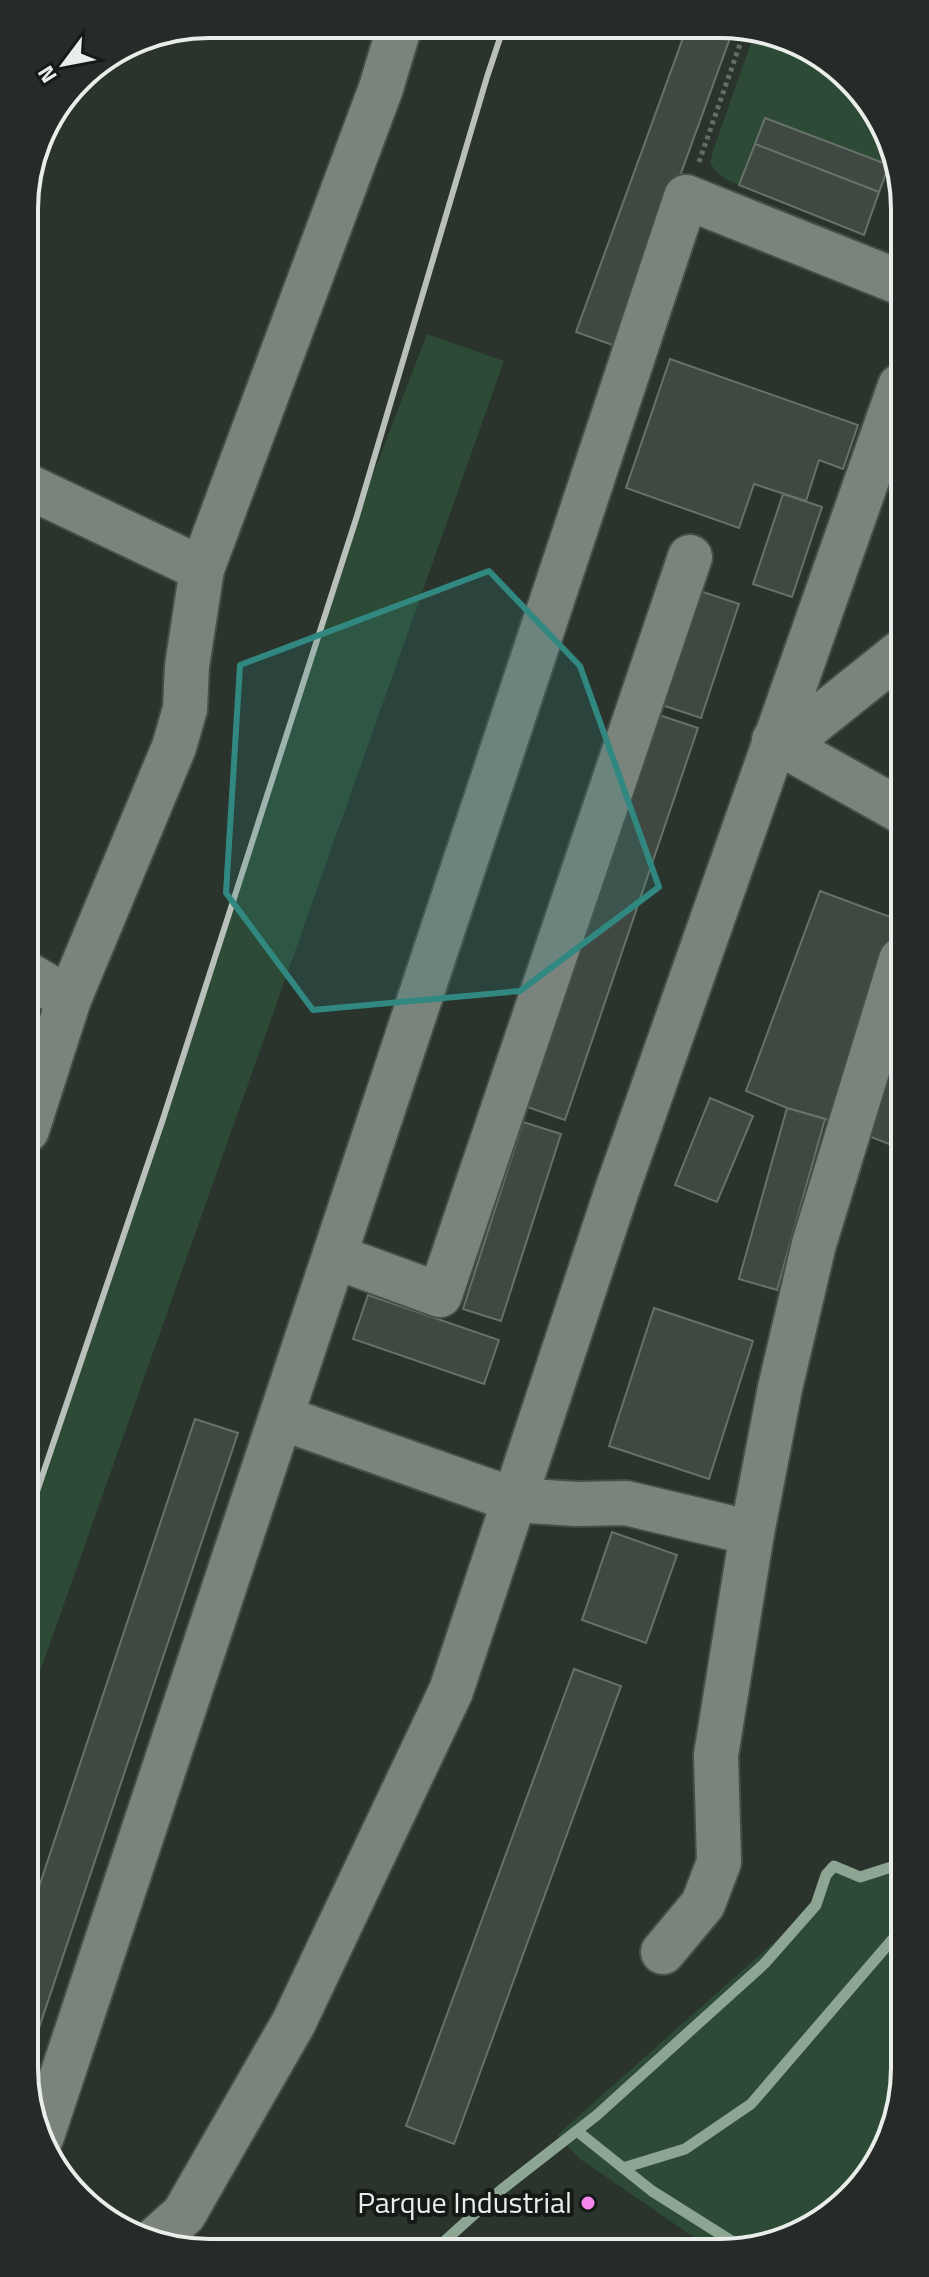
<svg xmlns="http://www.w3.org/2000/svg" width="929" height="2277" font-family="'Titillium Web',sans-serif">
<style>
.green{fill:#2c4a35}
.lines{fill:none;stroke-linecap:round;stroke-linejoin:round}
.stream{stroke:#8ca693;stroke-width:11}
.building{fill:#3f4841;stroke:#677169;stroke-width:2}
.minor-casing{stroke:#464e48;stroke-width:48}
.path{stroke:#656d67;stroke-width:5;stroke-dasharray:4 4;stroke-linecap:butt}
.minor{stroke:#7a847d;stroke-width:44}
.rail{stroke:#b9bfba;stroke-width:6}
.marked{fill:#308881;fill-opacity:0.2;stroke:#308881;stroke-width:6;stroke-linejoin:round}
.poi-dot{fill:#f788eb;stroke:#161a17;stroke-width:3}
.labels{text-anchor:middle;stroke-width:8;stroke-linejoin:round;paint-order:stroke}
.poi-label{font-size:30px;fill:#e9eeea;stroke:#161a17;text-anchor:end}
.rim{fill:none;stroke:#e9eeea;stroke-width:4}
</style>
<rect width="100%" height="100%" fill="#2a332c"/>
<!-- green -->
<g class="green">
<path d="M756 28 842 70 894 153 889 165 765 118 739 185C726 180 718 175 710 163L713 151Z"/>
<polygon points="427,334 504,361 29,1703 28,1521 163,1119 357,516"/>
<polygon points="904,1863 905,2080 867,2181 768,2247 708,2247 580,2159 557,2135 816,1905 826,1875 834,1866 860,1877"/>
</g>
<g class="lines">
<!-- stream -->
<g class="stream">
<polyline points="577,2131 652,2191 741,2247"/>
<polyline points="623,2168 685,2149 751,2104 904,1926"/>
<polyline points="437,2248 501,2190 597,2115 764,1964 816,1905 826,1875 834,1866 860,1877 904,1863"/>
</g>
</g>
<!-- building -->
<g class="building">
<polygon points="687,27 734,27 618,347 576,332"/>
<polygon points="765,118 889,165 879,192 755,144"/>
<polygon points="755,144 879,192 864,235 739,185"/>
<polygon points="670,359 858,425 843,469 819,460 806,501 754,484 739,528 626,488"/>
<polygon points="783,494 822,507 792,597 753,584"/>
<polygon points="700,591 739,604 701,718 662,705"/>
<polygon points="659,715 698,728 565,1120 527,1107"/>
<polygon points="820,891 901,921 902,1149 825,1119 787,1108 746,1091"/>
<polygon points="710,1098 753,1116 717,1202 675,1185"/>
<polygon points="787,1108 825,1119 777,1290 739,1279"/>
<polygon points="523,1122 561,1134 501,1321 463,1309"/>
<polygon points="368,1295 499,1340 484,1384 353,1339"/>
<polygon points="654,1308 753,1341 709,1479 609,1446"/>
<polygon points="195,1419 238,1433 30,2055 30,1914"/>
<polygon points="612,1532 677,1555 646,1643 582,1620"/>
<polygon points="574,1669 621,1686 454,2144 406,2126"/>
</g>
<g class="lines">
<defs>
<g id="minor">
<polyline points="25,485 202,569"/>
<polyline points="774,740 901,811"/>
<polyline points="784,746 900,653"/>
<polyline points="27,974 69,999"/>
<polyline points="27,1130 69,999 174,747 185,709 187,666 202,569 381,88 400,25"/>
<polyline points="336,1257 440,1295 690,557"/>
<polyline points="282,1418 514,1500 577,1504 626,1503 752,1533 716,1755 719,1862 703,1904 663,1952"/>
<polyline points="752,1533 780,1388 814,1244 901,960"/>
<polyline points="42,2136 686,197 899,282"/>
<polyline points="155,2240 184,2214 294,2022 451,1691 616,1193 900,386"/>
</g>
</defs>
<!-- minor casing -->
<use href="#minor" class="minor-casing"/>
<!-- path -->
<polyline class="path" points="699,162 746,27"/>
<!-- minor -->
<use href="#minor" class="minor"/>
<!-- rail -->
<polyline class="rail" points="28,1518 163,1119 357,516 487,77 504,26"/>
</g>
<!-- marked area -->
<path class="marked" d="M489 571 580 666 659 887 520 991 313 1010 226 893 240 665Z"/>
<!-- markers -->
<circle class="poi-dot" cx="588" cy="2203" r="8"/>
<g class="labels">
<!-- poi labels -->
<g class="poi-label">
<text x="572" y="2213">Parque Industrial</text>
</g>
</g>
<!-- crop -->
<path d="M0 0H929V2277H0ZM209 38H720A171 171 0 0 1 891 209V2068A171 171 0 0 1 720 2239H209A171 171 0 0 1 38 2068V209A171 171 0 0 1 209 38Z" fill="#272b28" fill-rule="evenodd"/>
<path class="rim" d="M209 38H720A171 171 0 0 1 891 209V2068A171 171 0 0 1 720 2239H209A171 171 0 0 1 38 2068V209A171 171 0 0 1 209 38Z"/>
<!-- north arrow -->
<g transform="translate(64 64) rotate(238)" stroke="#161a17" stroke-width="6" paint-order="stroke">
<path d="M0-6L14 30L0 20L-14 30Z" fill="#e9eeea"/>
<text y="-12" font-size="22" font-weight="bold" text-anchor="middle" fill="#e9eeea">N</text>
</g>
</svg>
